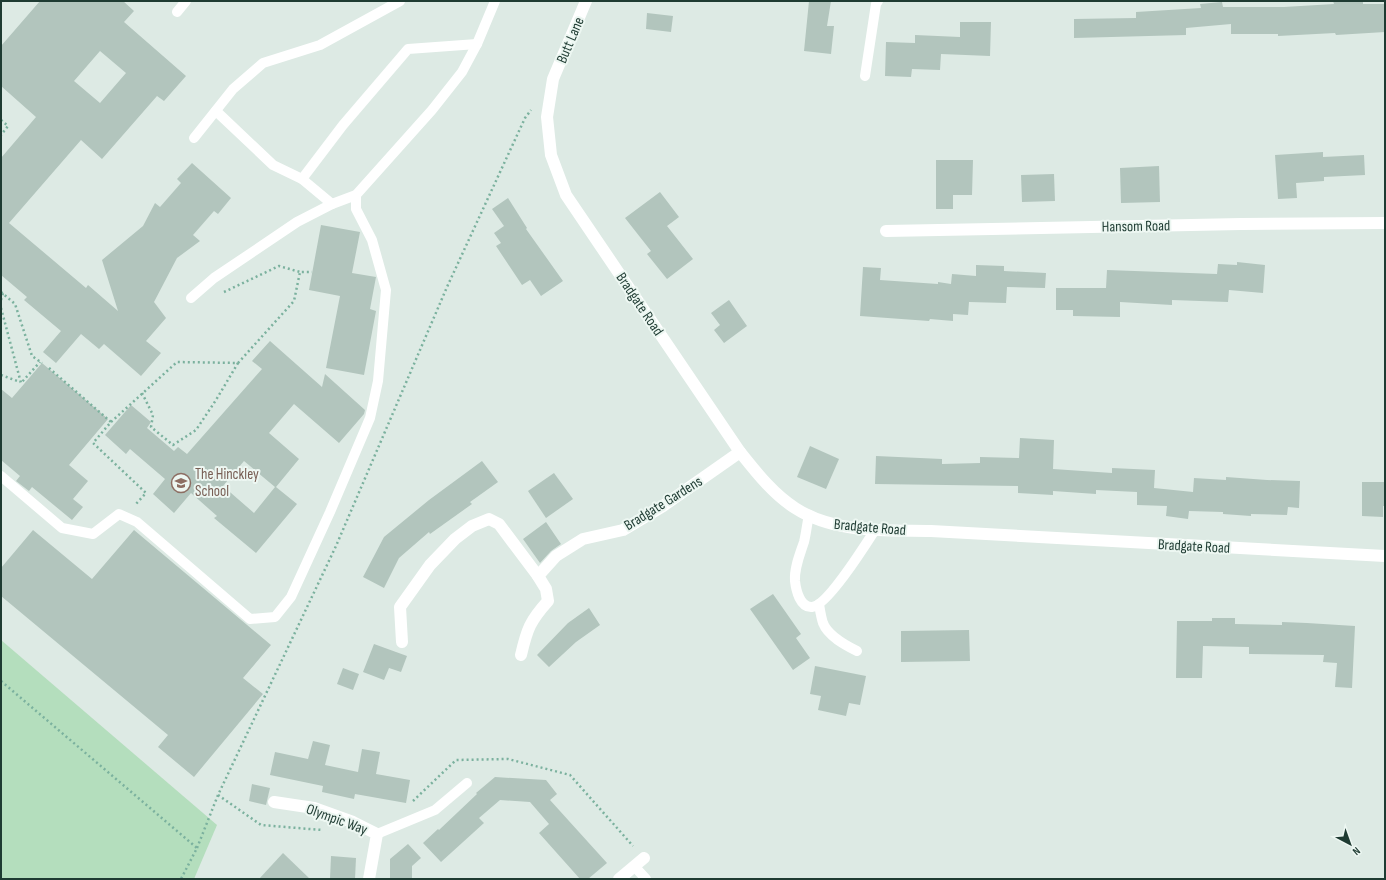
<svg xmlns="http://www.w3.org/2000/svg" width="1386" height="880" font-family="'Sofia Sans Condensed',sans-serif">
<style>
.green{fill:#b4debd}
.building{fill:#b2c5bd;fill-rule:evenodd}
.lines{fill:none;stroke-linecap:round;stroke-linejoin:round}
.path{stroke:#7bb19e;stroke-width:2.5;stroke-dasharray:2 3;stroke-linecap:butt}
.lane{stroke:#fff;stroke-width:10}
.street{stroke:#fff;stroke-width:12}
.labels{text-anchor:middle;stroke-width:4;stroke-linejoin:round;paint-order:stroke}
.street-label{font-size:15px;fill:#1e3b32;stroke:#edf7f2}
.education-label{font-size:15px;fill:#785e54;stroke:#edf7f2;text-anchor:start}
</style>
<rect width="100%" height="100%" fill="#ddeae4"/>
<!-- green -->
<polygon class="green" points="1,640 217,825 194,879 1,879"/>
<!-- building -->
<g class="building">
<path d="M40 1H123L134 11 124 22 186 76 164 101 157 96 102 159 81 140 9 223 86 288 88 285 118 311 102 260 143 226 155 203 160 207 181 183 177 179 192 163 231 198 218 214 214 211 193 235 200 241 177 258 154 302 166 318 146 341 161 353 141 376 104 344 99 349 81 334 56 363 43 352 61 331 24 300 27 297 1 275V158L36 117 1 86V46ZM100 51 126 73 100 103 74 81Z"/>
<polygon points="809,1 831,1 827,26 834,26 831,54 804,51"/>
<polygon points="1333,1 1363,2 1363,4 1385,4 1385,32 1336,35 1335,33 1278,36 1278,34 1231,34 1231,24 1186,28 1186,35 1074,38 1074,19 1136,18 1136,12 1201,8 1200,4 1222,2 1223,7 1284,7 1334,4"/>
<polygon points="647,13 673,16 671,32 646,29"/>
<polygon points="960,22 991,22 990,56 941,54 940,70 912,69 911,77 885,76 886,42 915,43 915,35 960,37"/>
<polygon points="1323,152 1323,157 1364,155 1365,175 1324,177 1324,181 1296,183 1297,198 1278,199 1275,155"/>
<polygon points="936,160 973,160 972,195 953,195 953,209 936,209"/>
<polygon points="1159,166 1160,202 1121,203 1120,168"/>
<polygon points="1054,174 1055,201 1022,202 1021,175"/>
<polygon points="660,192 679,217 667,226 693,259 667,279 647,254 651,251 625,218"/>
<polygon points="508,198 527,228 526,229 563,281 541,296 530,280 522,285 496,246 501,243 494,233 504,226 492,209"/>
<polygon points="321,225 360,232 352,273 376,277 370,309 376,311 364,375 326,368 340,296 309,290"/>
<polygon points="1237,262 1265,265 1263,293 1229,290 1228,302 1172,300 1172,305 1120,302 1120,317 1073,316 1073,310 1056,310 1056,288 1106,288 1107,270 1217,274 1218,264 1237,265"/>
<polygon points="976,265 1004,266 1004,271 1046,273 1045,288 1007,287 1006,303 969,302 968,315 953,314 953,321 930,319 929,321 860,316 863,267 881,268 880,280 938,284 938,282 951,284 952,274 976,276"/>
<polygon points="729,300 747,326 724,343 714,330 720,325 711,313"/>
<path d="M270 341 322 387 325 374 365 410 364 414 339 443 294 404 269 433 299 459 276 487 297 504 256 553 214 518 217 516 191 493 174 513 153 494 165 479 130 449 126 454 105 435 131 405 151 422 147 428 174 451 178 447 187 454 262 369 252 361ZM244 461 275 487 254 513 223 486Z"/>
<polygon points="42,363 108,419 69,465 88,481 73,499 83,507 72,520 32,487 29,491 16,481 20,476 1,460 1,389 12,398"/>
<polygon points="1020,438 1054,440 1053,469 1112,473 1112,468 1155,470 1154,488 1193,492 1194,478 1226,480 1226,477 1267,480 1300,481 1299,508 1288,507 1287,515 1251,514 1251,516 1223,514 1223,512 1189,511 1188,519 1166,516 1167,506 1137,505 1137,492 1096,490 1096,494 1053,491 1053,495 1018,493 1018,486 875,484 876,456 942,459 942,464 980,463 980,457 1019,458"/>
<polygon points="810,446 839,459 826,489 797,477"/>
<polygon points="482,461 498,482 470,502 472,504 430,534 429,532 399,558 384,588 363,577 384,537 429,500"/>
<polygon points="554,473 573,499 546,518 528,491"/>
<polygon points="1362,482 1385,482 1385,506 1383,506 1383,517 1362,516"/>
<polygon points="546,522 561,544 551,551 540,563 523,539"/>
<polygon points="33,530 92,579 134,530 271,645 243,678 263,694 194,777 158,747 168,735 1,596 1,568"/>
<polygon points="773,594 801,634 796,638 810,658 793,670 750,609"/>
<polygon points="589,608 600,625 576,642 549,667 537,655 568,623"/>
<polygon points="1212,618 1235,618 1235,624 1282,625 1282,622 1307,623 1355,626 1352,688 1335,687 1337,663 1323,662 1324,655 1249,654 1249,647 1203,646 1202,678 1176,678 1177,621 1212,621"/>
<polygon points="969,630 970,661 901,662 901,631"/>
<polygon points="374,644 407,656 401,672 389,668 384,680 363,672"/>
<polygon points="815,666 866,676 860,705 849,703 846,716 818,710 821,696 810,694"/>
<polygon points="343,668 359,674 353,690 337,684"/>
<polygon points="313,741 330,745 325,765 358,772 362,749 380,752 376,774 410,780 406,803 355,794 354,799 322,792 323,786 270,775 275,752 308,759"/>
<polygon points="495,777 546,780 557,794 550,800 607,863 588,879 580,879 539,833 549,824 530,802 500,800 479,818 484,823 441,862 423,843 438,829 439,830 477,794 476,793"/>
<polygon points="252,784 270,788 266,805 249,801"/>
<polygon points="408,844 421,858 412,866 412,878 390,878 390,859"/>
<polygon points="283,853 310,879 259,879"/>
<polygon points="331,856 356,858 355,879 330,879"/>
</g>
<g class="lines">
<!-- path -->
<g class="path">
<polyline points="1,120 8,126 1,135"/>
<polyline points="1,292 15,304 32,356 42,363"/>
<polyline points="224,292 279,266 300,272"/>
<polyline points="1,300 3,293"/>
<polyline points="1,308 21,383 40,362"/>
<polyline points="238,363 294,301 300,272 312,272"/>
<polyline points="49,368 111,422 93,443 146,493 135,505"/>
<polyline points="1,375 20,382"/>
<polyline points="111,422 177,362 238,363 216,400 196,430 173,445 151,427 153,415 142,393"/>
<polyline points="1,681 197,848 181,879"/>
<polyline points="218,795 261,825 322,830"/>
<polyline points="413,801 456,760 508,759 570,775 633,846"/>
<polyline points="197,848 218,795 336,546 447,287 525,118 531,110"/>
</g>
<!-- lane -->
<g class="lane">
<polyline points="177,12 186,1"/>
<polyline points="865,76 876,4 878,1"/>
<polyline points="216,111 273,165 302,179 332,204"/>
<polyline points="194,138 233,89 263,63 320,45 400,1"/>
<polyline points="302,179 343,125 408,49 477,44"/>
<polyline points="191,298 214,278 297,222 332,204 356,195 432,110 462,72 477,44 495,1"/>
<polyline points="1,476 62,528 93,534 119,514 137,522 250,619 275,617 291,597 330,512 370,418 378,381 386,290 372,240 356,209 356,195"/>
<path d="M809 515C807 524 806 534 804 542 800 554 794 568 795 581 796 590 800 608 812 607 827 606 866 544 875 530"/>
<path d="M819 604C820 610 821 617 823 623 828 636 845 645 857 651"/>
<polyline points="377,834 435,810 467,783"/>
<polyline points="634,866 646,879"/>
</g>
<!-- street -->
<g class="street">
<path d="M586 1 553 79 547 117 551 155 566 195 740 452C756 472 773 494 795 508 835 534 886 530 931 531L1385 556"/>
<polyline points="886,231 1241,224 1385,223"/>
<polyline points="402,642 400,607 430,565 455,539 472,526 489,519 499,524 538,576"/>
<path d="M521 655C527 629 530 621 548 601L546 589 538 576 556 556 583 539 623 530 663 506 740 452"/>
<polyline points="274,802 314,808 353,822 377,834 369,879"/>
<polyline points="619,879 644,858"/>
</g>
</g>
<!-- icons -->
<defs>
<symbol id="school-ring" viewBox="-11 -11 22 22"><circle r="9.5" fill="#edf7f2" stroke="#8d6e63" stroke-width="1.5"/><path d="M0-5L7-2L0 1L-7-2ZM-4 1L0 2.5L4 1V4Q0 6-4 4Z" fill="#8d6e63"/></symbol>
</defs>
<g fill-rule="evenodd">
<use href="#school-ring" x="170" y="472" width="22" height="22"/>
</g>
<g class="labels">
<!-- street labels -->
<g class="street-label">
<text transform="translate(570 40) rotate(-67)" y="5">Butt Lane</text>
<text transform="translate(1136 226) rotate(-1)" y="5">Hansom Road</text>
<text transform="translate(640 304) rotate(56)" y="5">Bradgate Road</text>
<text transform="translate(663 503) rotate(-32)" y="5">Bradgate Gardens</text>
<text transform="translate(870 527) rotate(5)" y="5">Bradgate Road</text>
<text transform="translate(1194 546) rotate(3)" y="5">Bradgate Road</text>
<text transform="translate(337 819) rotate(20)" y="5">Olympic Way</text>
</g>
<!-- education labels -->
<g class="education-label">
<text x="195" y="479">The Hinckley<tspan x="195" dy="17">School</tspan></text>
</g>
</g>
<!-- border -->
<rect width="1386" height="880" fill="none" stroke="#1e3b32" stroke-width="4"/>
<!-- north arrow -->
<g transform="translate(1350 844) rotate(139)" stroke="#edf7f2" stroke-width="3" paint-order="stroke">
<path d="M0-3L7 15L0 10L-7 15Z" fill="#1e3b32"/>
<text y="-6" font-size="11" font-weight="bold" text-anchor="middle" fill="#1e3b32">N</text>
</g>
</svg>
